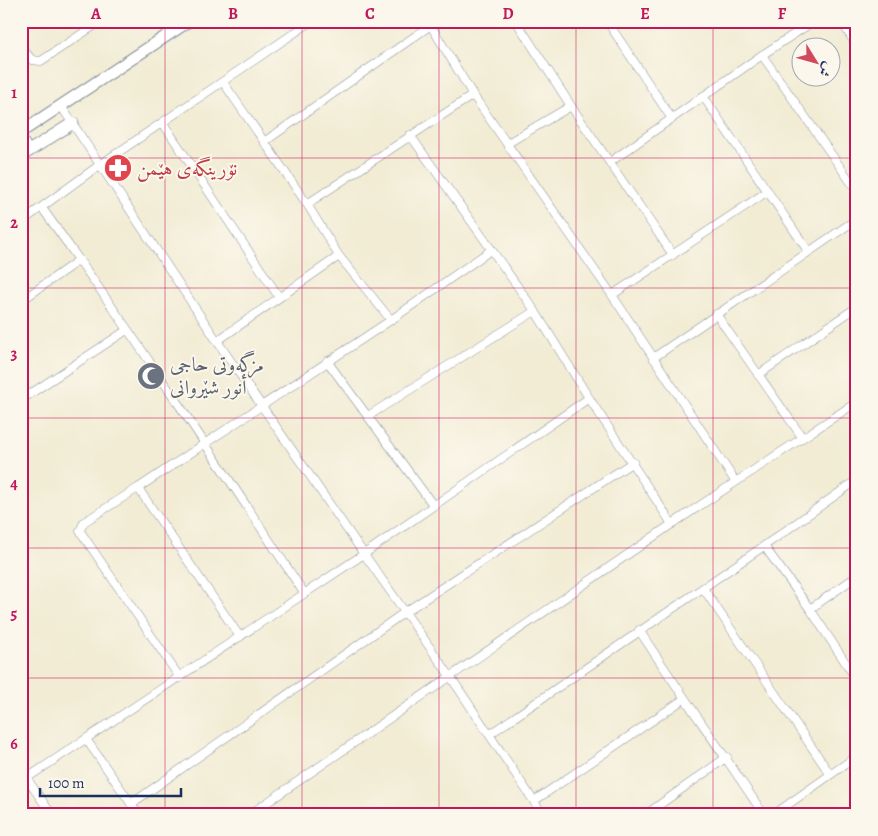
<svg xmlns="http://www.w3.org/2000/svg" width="878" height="836" font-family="Alegreya,Amiri,serif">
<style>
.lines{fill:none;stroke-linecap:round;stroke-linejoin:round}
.street-casing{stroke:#868e99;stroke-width:9}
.secondary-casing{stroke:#868e99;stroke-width:13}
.street{stroke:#fff;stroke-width:8}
.secondary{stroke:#fff;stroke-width:11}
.grid{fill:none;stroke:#c2185b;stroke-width:1;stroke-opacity:0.55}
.labels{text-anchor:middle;stroke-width:4;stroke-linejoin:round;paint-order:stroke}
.health-label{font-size:20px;fill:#be3a42;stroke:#fbf7ec;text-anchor:start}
.worship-label{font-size:20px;fill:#5b616d;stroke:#fbf7ec;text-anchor:start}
.neatline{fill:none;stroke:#c2185b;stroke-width:2}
.grid-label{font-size:16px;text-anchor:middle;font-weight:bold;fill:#c2185b}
</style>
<rect width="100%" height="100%" fill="#fbf7ec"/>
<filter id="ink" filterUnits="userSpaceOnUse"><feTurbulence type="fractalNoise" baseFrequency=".02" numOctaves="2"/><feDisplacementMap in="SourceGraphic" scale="10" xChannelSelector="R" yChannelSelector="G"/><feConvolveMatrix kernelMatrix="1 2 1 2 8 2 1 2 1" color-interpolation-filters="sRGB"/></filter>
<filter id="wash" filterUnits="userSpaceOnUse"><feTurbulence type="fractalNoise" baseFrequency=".0096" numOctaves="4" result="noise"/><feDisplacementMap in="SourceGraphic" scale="20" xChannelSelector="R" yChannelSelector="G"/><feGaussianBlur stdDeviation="1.12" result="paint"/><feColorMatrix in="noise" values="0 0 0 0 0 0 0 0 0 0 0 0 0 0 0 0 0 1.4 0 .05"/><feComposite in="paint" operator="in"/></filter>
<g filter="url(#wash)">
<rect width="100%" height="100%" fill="#f2ecd4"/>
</g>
<g filter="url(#ink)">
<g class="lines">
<defs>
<g id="street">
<polyline points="428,21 473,95 612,295 735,481"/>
<polyline points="516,21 571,106 673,255"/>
<polyline points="607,21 672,119"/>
<polyline points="841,21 857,46"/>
<polyline points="21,47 32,60 41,61 101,21"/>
<polyline points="762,55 857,191"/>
<polyline points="223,82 307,204 339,256 391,320"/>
<polyline points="703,96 808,251"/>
<polyline points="61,106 217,341 364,554 450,676 543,815"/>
<polyline points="163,123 279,297"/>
<polyline points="410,135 535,311 589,398 672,524"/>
<polyline points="264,142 431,25"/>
<polyline points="508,143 571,106"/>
<polyline points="610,162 762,55 814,21"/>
<polyline points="307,204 473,95"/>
<path d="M42 208C133 334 219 464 304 593"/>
<polyline points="21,222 101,164 312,21"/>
<polyline points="612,295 768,191"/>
<polyline points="21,301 79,260"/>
<polyline points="716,314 802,437"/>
<polyline points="217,341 339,256"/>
<polyline points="653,358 857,219"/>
<polyline points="327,361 433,505"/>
<polyline points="758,375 857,307"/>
<polyline points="21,400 127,330"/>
<polyline points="368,416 535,311"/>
<polyline points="138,488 240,637"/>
<polyline points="764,546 810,609 857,680"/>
<polyline points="703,588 830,774"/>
<polyline points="810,609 857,576"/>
<path d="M639 630C680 693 723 753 764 815"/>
<polyline points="180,678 80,531 84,522 138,488 391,320 491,250"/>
<polyline points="490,734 764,546 857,480"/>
<polyline points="86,739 139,815"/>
<polyline points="21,770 52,815"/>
<polyline points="27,778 364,554 589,398"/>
<polyline points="534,801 684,699"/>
<polyline points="131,804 405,612 633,462"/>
<polyline points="249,815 672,524 857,402"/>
<polyline points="645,815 727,757"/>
<polyline points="773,815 857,756"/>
</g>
<g id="secondary">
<polyline points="21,132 189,21"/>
<polyline points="21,140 28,151"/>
<polyline points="21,156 73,123"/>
</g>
</defs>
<!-- street casing -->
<use href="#street" class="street-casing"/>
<!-- secondary casing -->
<use href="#secondary" class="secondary-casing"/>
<!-- street -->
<use href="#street" class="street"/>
<!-- secondary -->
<use href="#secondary" class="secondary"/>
</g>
</g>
<!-- grid -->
<path class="grid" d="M165 21V815M302 21V815M439 21V815M576 21V815M713 21V815M21 158H857M21 288H857M21 418H857M21 548H857M21 678H857"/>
<!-- icons -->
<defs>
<symbol id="pharmacy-disc" viewBox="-11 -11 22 22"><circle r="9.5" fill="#e0444e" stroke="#fbf7ec"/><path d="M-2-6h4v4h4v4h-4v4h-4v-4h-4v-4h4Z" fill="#fff"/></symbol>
<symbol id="mosque-disc" viewBox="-11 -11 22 22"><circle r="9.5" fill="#6b7280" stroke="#fbf7ec"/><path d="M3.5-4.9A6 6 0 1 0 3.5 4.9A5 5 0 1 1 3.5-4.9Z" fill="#fff"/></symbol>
</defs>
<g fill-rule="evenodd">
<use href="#pharmacy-disc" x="102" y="152" width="32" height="32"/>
<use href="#mosque-disc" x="135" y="360" width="32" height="32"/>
</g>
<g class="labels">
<!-- health labels -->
<g class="health-label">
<text x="137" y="175">نۆرینگه‌ی هێمن</text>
</g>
<!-- worship labels -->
<g class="worship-label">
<text x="170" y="371">مزگەوتی حاجی<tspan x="170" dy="23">أنور شێروانی</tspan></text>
</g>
</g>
<!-- margin -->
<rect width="878" height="836" fill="none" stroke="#fbf7ec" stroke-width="55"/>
<!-- north arrow -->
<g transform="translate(816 62) rotate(127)"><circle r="24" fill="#fbf7ec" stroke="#a1a7b3"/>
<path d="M0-4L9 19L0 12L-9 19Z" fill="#d1495b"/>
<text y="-8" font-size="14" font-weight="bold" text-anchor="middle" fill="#1b2f5e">ش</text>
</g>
<!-- scale -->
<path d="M40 788v8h141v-8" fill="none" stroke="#1b2f5e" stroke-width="2.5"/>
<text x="48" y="788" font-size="15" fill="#1b2f5e" stroke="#fbf7ec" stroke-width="4" paint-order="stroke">100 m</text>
<rect x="28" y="28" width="822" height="780" class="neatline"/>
<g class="grid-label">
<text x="96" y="19">A</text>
<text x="233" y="19">B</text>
<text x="370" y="19">C</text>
<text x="508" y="19">D</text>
<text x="645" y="19">E</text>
<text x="782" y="19">F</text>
<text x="14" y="98">1</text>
<text x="14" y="228">2</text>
<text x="14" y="359">3</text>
<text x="14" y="489">4</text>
<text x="14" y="619">5</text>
<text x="14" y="749">6</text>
</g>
</svg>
